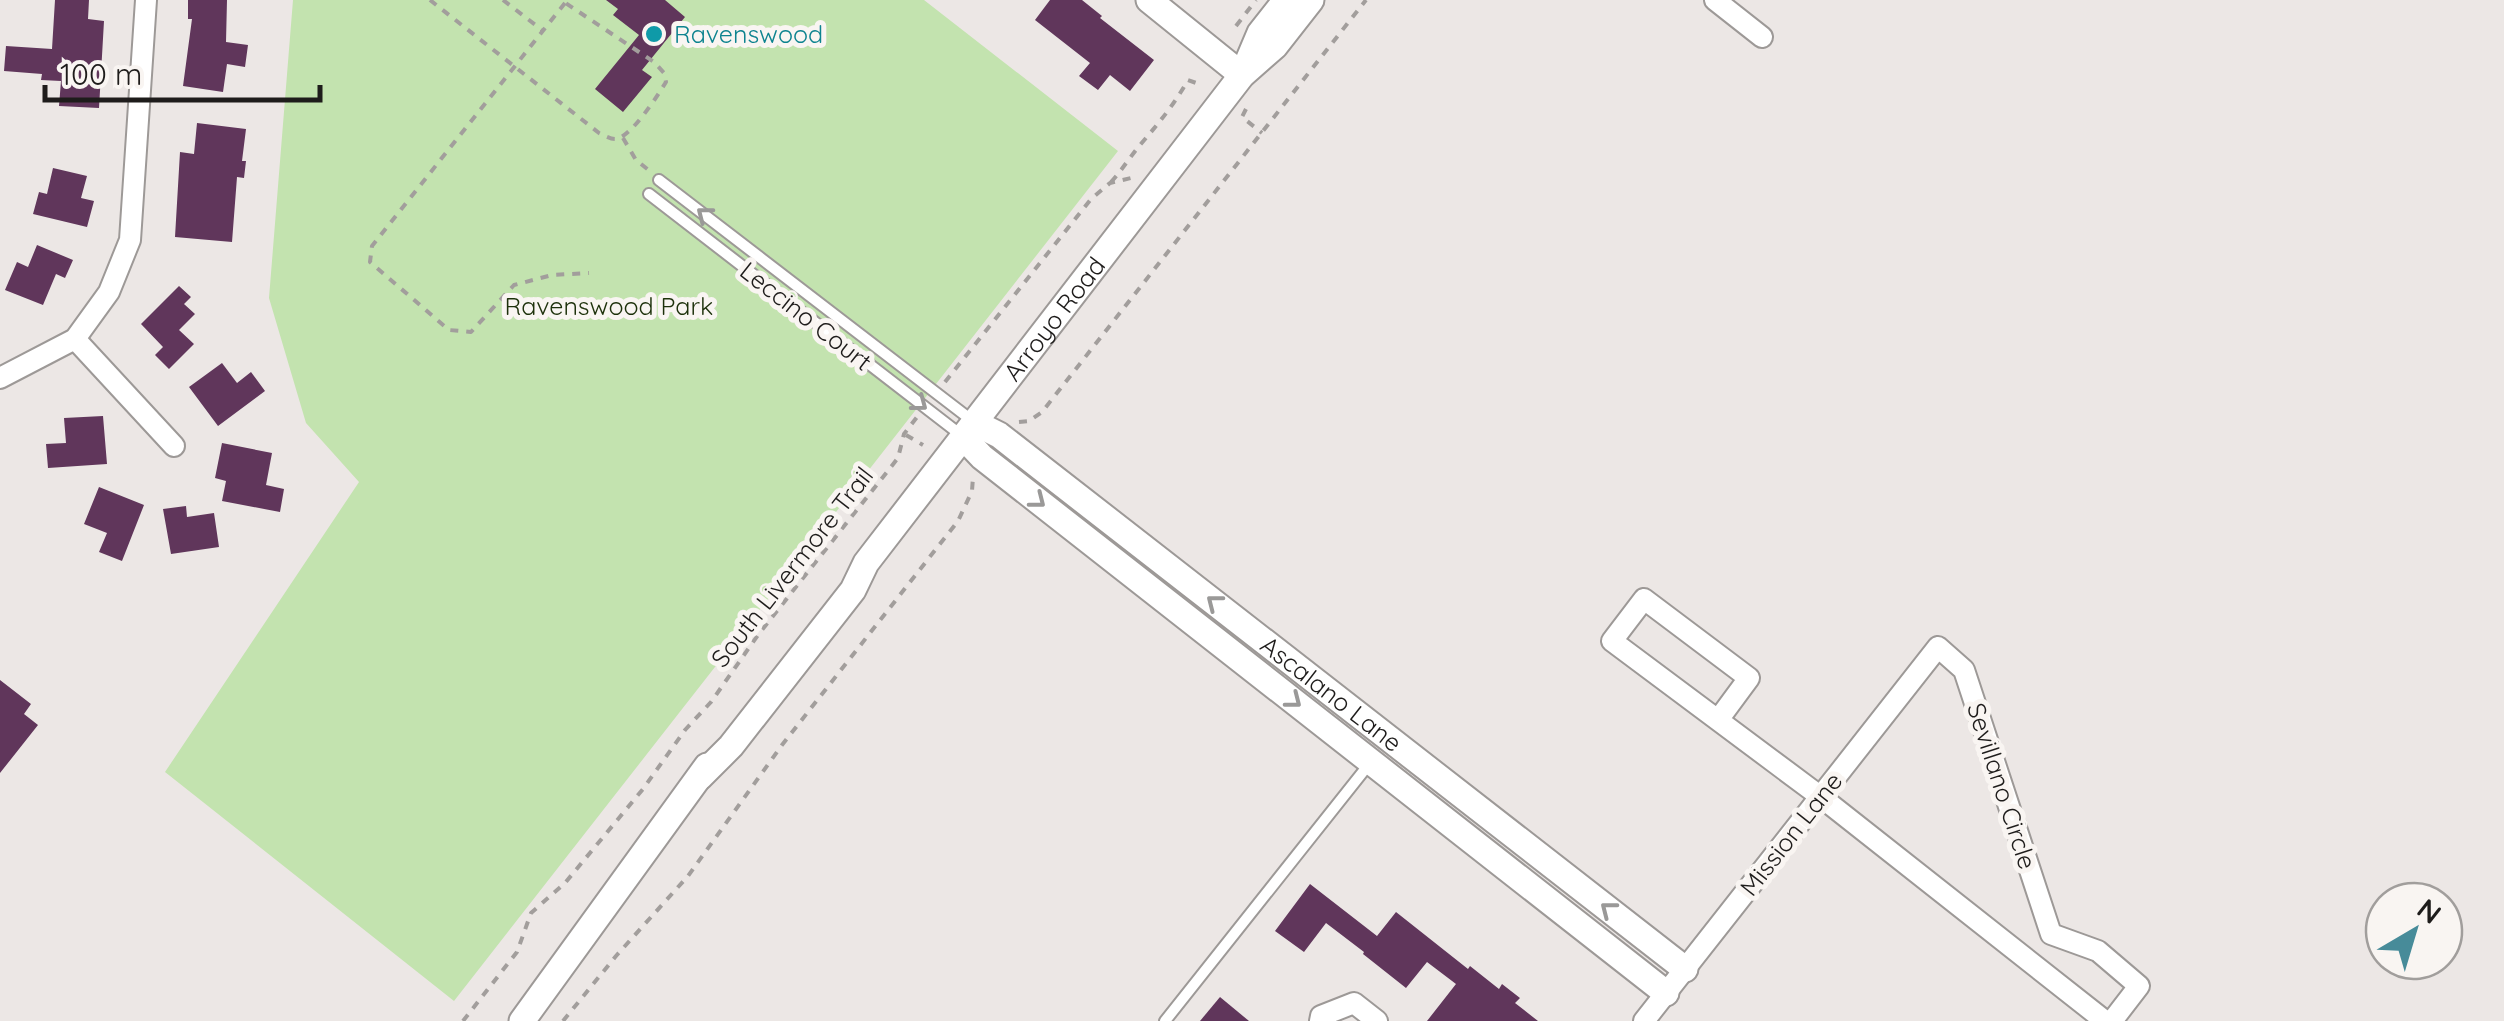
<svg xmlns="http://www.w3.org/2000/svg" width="2504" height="1021" font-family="Quicksand,sans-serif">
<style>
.green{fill:#c3e3af}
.building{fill:#60365b}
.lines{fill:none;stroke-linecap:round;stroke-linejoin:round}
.service-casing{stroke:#9d9997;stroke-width:14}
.minor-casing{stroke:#9d9997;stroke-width:24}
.tertiary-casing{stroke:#9d9997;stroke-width:29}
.path{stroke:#a29e9c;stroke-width:4;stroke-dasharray:8 8;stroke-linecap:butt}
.service{stroke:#fff;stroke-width:10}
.minor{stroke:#fff;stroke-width:20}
.tertiary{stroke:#fff;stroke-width:25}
.oneway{stroke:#9a9998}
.culture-dot{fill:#0f9aa8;stroke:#f9f5f2;stroke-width:4}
.labels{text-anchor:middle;stroke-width:10;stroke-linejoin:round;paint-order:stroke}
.culture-label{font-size:25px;fill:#0d838f;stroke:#f9f5f2;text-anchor:start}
.park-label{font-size:25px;fill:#1d310b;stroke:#f9f5f2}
.street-label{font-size:25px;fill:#1e1c1b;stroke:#f9f5f2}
</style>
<rect width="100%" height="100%" fill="#ece7e5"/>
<!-- green -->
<polygon class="green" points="293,0 924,0 1118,151 454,1001 165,772 359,482 306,423 269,298"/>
<!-- building -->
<g class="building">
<polygon points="55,0 89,0 88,19 104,21 99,108 59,106 61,81 41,80 42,74 4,71 6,46 52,49"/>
<polygon points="188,0 227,0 226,42 248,45 245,67 227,64 223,92 183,86 192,19 188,19"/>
<polygon points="606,0 665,0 685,17 642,70 652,77 623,112 595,89 639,35 613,15 618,9"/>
<polygon points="1050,0 1082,0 1102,16 1100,18 1154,60 1130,91 1110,75 1098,90 1079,76 1090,63 1035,20"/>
<polygon points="197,123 246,129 242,161 246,161 244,178 237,177 232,242 175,237 180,152 194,154"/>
<polygon points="53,168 87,176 81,198 94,201 87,227 33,214 39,192 47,194"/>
<polygon points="37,245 73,260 65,278 56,274 43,305 5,290 17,262 28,267"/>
<polygon points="179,286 191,297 184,304 195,314 179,330 194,344 169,369 155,355 163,347 141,324"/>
<polygon points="222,363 237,383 251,372 265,391 218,426 189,387"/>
<polygon points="103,416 107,464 48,468 46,444 66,443 64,418"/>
<polygon points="222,443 272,453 266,485 284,489 280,512 222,501 226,481 215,478"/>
<polygon points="99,487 144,505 122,561 99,552 107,533 84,524"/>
<polygon points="186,506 187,517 214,513 219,547 171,554 163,509"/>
<polygon points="0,680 31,704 24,714 38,725 0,773"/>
<polygon points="1310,884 1377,936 1396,912 1468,969 1470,966 1499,989 1502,984 1520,998 1515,1003 1538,1021 1427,1021 1456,984 1427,962 1406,988 1363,954 1364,952 1326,923 1304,952 1275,931"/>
<polygon points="1220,997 1249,1021 1200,1021"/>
</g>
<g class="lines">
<defs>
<g id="service">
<polyline points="659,180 974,422"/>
<polyline points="649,194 961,435"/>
<polyline points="1165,1021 1370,763"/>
</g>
<g id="minor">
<polyline points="1715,0 1762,37"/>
<polyline points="75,339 174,446"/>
<polyline points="0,378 75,339 109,292 130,240 146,0"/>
<polyline points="1718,720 1749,678 1644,599 1612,641 1821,797 2105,1021"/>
<polyline points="1320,1021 1321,1016 1354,1003 1377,1021"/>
<polyline points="1644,1021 1938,647 1964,670 2051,934 2098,951 2139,986 2112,1021"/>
</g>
<g id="tertiary">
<polyline points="1149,0 1242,75"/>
<polyline points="1246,66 1260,33 1286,0"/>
<path id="s1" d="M975 423 999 435 1685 969"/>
<polyline points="964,438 982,457 1666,993"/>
<path id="s2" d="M700 777 731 746 853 590 866 563 1242 75 1275 46 1311 0"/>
<polyline points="522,1021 707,766"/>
</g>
</defs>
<!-- service casing -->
<use href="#service" class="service-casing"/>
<!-- minor casing -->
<use href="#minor" class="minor-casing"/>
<!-- tertiary casing -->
<use href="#tertiary" class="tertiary-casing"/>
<!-- path -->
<g class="path">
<path d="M430 0 599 133C603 135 610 139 615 139 630 139 658 95 666 82L664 73 654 62 561 0"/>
<polyline points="503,0 542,30"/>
<polyline points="565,3 372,246 370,262 449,330 471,332 514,285 552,275 589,273"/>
<polyline points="1236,26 1256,0"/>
<polyline points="1246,109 1242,117 1262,133"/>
<polyline points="623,138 636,160 651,172"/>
<path d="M1111 182C1122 170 1130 157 1140 145 1158 124 1174 105 1188 80L1199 84"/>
<polyline points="945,382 1091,199 1110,183 1135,177"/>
<polyline points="1019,422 1029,421 1042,412 1366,0"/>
<polyline points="906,435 923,445"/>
<polyline points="463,1021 517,952 531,913 565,883 643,789 685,730 711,702 758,635 898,458 904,434 917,417"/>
<polyline points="563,1021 616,956 688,876 782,745 958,521 972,491 973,477"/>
</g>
<!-- service -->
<use href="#service" class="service"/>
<!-- minor -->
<use href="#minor" class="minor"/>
<!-- tertiary -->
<use href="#tertiary" class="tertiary"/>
</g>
<!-- one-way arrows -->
<defs><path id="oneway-chevron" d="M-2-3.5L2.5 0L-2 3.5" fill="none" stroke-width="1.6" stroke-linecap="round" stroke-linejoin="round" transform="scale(2.5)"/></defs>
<g class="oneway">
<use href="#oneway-chevron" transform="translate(704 214) rotate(-142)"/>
<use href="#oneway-chevron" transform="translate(920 404) rotate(37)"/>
<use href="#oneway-chevron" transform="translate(1038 501) rotate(38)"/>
<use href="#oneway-chevron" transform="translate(1214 602) rotate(-142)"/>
<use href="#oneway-chevron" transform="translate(1294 701) rotate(38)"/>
<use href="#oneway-chevron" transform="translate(1608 909) rotate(-142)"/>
</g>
<!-- markers -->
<circle class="culture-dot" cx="654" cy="34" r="10"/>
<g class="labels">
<!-- culture labels -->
<g class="culture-label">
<text x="674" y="43">Ravenswood</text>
</g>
<!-- park labels -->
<g class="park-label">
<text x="609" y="315">Ravenswood Park</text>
</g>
<!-- street labels -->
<g class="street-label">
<text transform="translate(806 316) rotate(38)" y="9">Leccino Court</text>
<text dy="9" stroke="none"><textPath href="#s2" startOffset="580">Arroyo Road</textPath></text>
<text transform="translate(792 567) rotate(-52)" y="9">South Livermore Trail</text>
<text dy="9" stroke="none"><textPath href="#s1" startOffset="448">Ascalano Lane</textPath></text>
<text transform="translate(2002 786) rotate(72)" y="9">Sevillano Circle</text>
<text transform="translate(1791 834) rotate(-52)" y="9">Mission Lane</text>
</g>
</g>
<!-- north arrow -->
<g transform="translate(2414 931) rotate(38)"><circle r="48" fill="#f9f5f2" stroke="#a19e9c" stroke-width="2.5"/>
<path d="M0-8L18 38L0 25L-18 38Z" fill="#478b99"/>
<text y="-15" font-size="28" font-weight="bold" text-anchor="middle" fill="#1e1c1b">N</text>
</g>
<!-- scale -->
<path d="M45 85v15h275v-15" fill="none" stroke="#1e1c1b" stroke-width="5"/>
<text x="60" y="85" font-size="30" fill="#1e1c1b" stroke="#f9f5f2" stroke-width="8" paint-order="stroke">100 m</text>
</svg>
